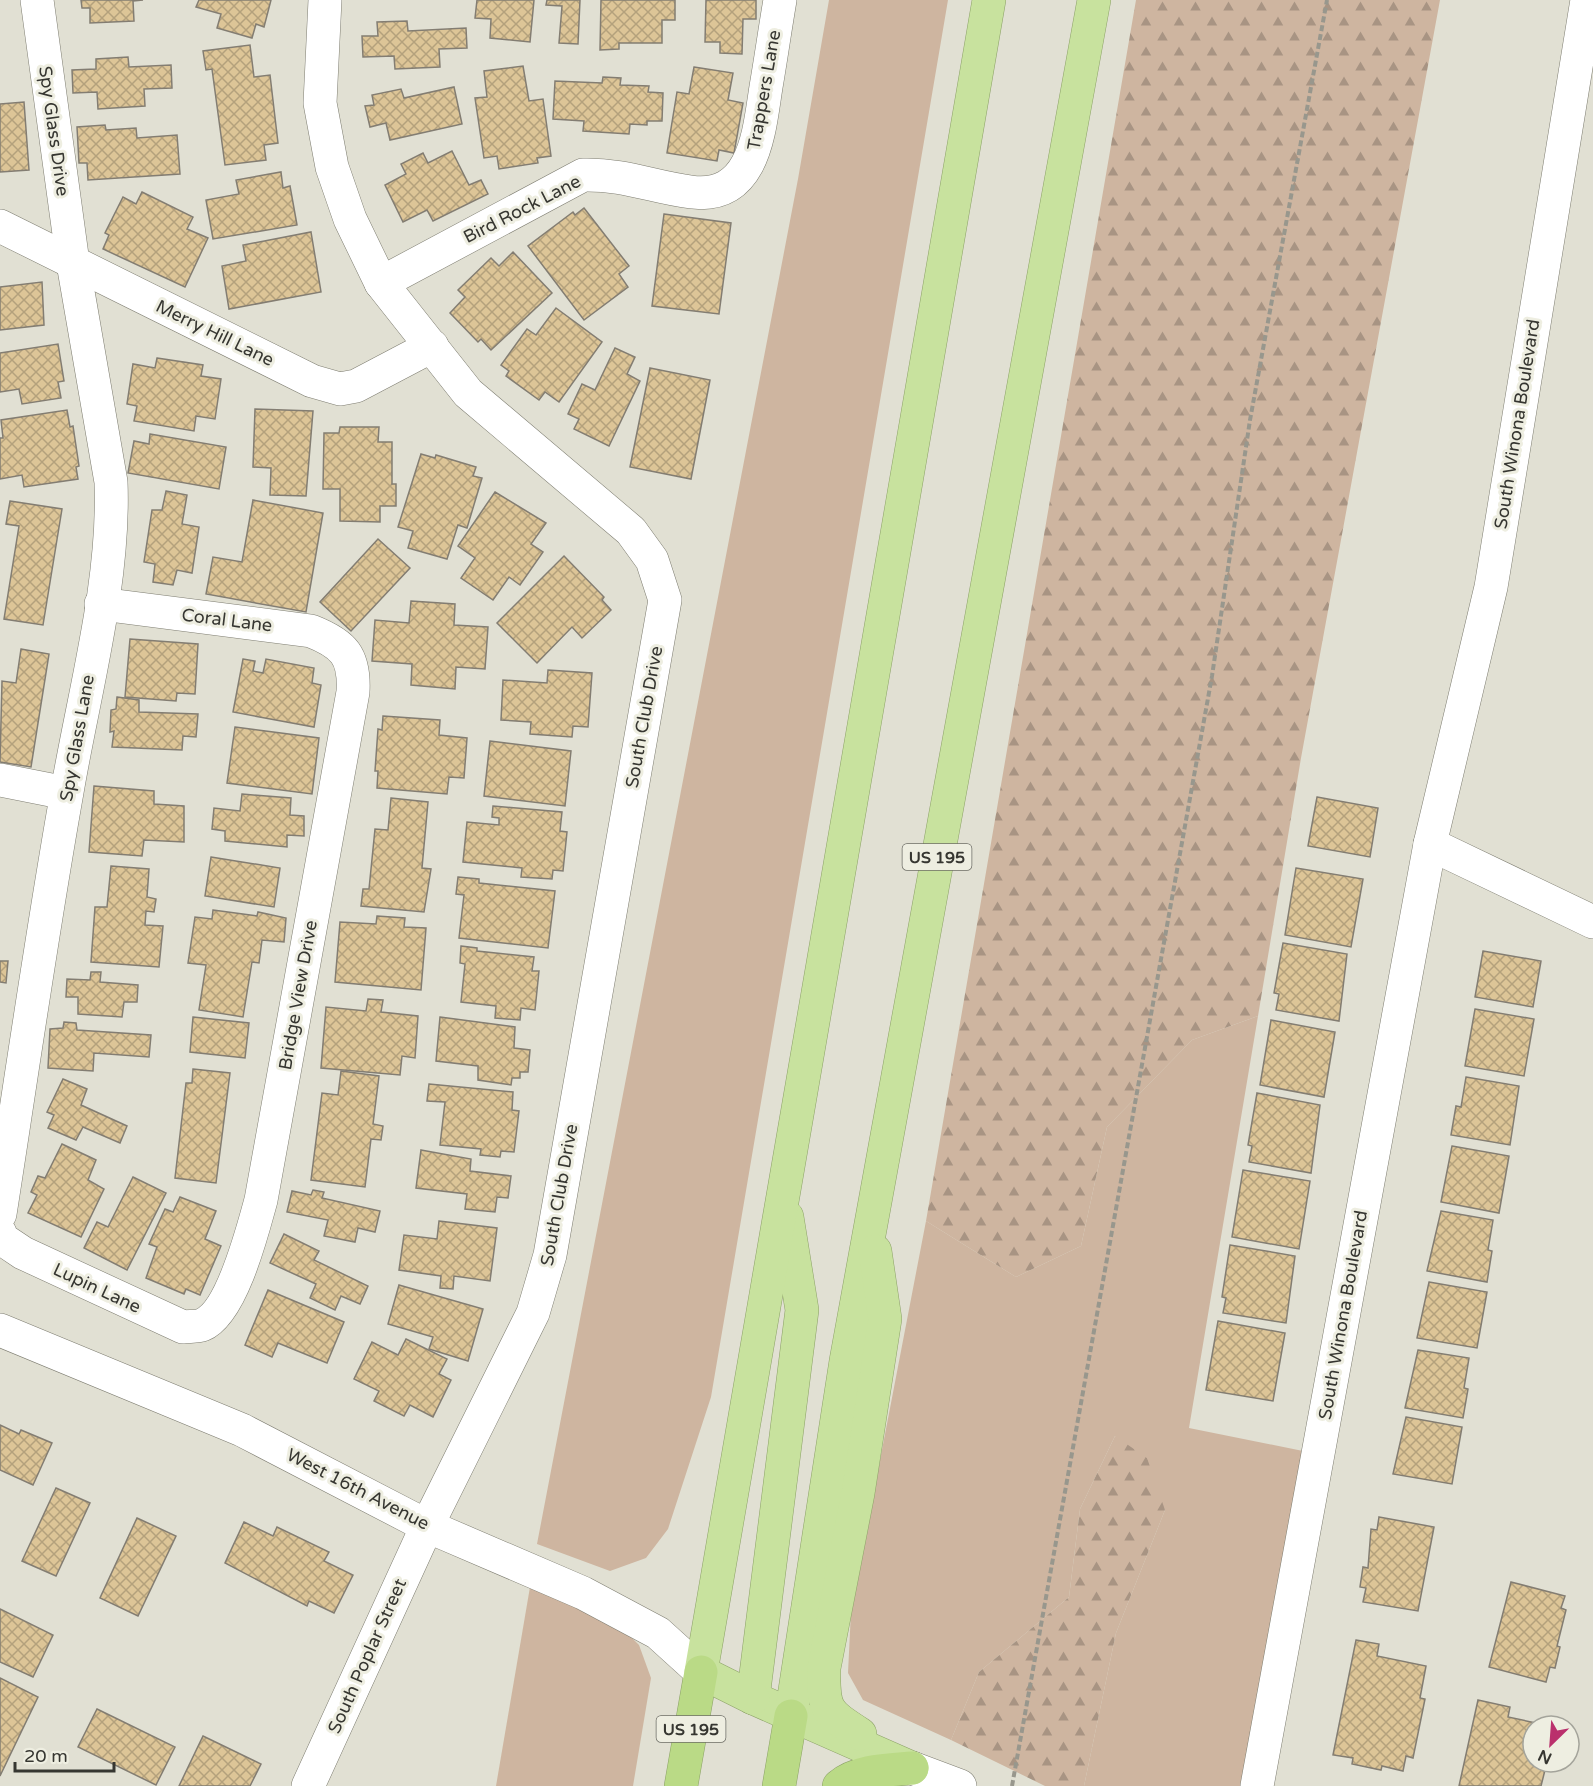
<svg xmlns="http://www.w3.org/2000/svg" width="1593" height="1786" font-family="'Varela Round',sans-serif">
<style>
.grass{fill:#ceb5a0}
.forest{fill:url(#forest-firs)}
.building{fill:url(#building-cross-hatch);stroke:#837d72;stroke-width:1.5}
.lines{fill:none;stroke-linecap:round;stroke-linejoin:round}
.minor-casing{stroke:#7e7d71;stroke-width:34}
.tertiary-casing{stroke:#7e7d71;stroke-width:34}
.trunk-casing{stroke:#8ca168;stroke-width:34}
.motorway-casing{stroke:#8ca168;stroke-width:34}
.path{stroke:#98978d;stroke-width:4;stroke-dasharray:6 3;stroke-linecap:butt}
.minor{stroke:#fff;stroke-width:33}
.tertiary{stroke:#fff;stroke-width:33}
.trunk{stroke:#c8e29e;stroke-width:33}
.motorway{stroke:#bada86;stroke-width:33}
.labels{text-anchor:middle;stroke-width:6;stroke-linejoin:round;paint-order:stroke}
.shield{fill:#eeeee1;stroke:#6d6d66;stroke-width:1.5}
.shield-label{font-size:16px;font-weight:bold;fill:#363631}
.street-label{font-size:18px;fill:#363631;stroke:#eeeee1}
</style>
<defs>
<pattern id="forest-firs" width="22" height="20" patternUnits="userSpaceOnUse" patternTransform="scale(1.5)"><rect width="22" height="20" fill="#ceb5a0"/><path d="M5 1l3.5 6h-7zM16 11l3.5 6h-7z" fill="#a89483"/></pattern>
<pattern id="building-cross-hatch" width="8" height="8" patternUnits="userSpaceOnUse" patternTransform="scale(1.5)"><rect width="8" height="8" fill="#ddc597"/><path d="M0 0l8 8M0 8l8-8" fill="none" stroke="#b4a17c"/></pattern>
</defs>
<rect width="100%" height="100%" fill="#e1e0d3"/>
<!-- grass -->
<g class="grass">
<polygon points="829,0 948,0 711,1397 668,1529 646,1558 610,1571 537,1544 798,179"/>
<polygon points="1258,1016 1189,1428 1303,1451 1245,1786 1084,1786 1116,1633 1165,1510 1115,1436 1080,1509 1069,1597 979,1672 951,1740 863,1700 848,1673 851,1611 926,1221 1016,1277 1081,1246 1107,1127 1192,1040"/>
<polygon points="530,1587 612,1618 639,1645 651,1678 633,1786 496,1786"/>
</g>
<!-- forest -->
<g class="forest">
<polygon points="1136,0 1440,0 1301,758 1258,1016 1192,1040 1107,1127 1081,1246 1016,1277 926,1221"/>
<polygon points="1115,1436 1147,1458 1165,1510 1116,1633 1084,1786 1045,1786 951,1740 979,1672 1069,1597 1080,1509"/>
</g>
<!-- building -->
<g class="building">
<polygon points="81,0 143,0 133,1 134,21 90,23 90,8 82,8"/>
<polygon points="199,0 271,0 264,27 256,24 252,38 217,28 221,14 196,7"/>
<polygon points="477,0 534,0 530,42 490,38 491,19 475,18"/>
<polygon points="547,0 580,0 578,44 559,43 562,6 546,5"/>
<polygon points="601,0 675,0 675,20 662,20 662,43 619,43 619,49 600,50"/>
<polygon points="706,0 756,0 756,19 743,19 742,54 720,53 720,42 705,42"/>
<polygon points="407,21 408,31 466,28 467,48 439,49 440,67 395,69 394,56 363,57 362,36 378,36 377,22"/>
<polygon points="250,45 254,77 270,75 278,143 264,145 266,160 225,165 212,69 206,70 203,51"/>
<polygon points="128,57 129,67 171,65 172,88 144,89 145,106 98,109 97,92 73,93 72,70 96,69 96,59"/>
<polygon points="523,66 529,101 543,99 551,156 537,158 538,163 499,169 497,156 484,158 475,98 487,97 484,71"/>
<polygon points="694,67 733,73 728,100 743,103 734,153 719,150 717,161 667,153 677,92 689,94"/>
<polygon points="603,77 621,78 620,85 649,86 648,92 663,93 662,121 647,121 647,125 630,124 629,134 583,131 584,121 553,119 555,81 602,83"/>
<polygon points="454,87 462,124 390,140 386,123 370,127 365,106 374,105 372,95 401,89 404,98"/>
<polygon points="24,102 29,170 0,172 0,104"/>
<polygon points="105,125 106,130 136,128 137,138 177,135 180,174 88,180 87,163 79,163 77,127"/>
<polygon points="452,151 469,185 481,180 488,194 433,221 427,210 403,222 385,185 406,174 401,164 423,153 428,163"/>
<polygon points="281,172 283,188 290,186 297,225 213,239 206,200 239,194 236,180"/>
<polygon points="142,192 193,217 187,229 208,238 185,287 103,249 109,235 105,233 123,197 136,204"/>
<polygon points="584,208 629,266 619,274 628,287 584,320 528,246 573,212 575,215"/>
<polygon points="664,214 731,223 719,314 652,306"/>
<polygon points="311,232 321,292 229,309 222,266 246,261 243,245"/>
<polygon points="513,252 552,293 491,350 481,339 478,342 450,313 465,297 458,290 491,258 499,266"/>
<polygon points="42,282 44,325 0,330 0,287"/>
<polygon points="556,308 602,342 559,402 545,392 539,400 506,376 509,371 501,365 527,329 536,335"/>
<polygon points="58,344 64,381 58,382 61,398 22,404 19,389 0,392 0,353"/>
<polygon points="615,348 635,357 627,374 640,381 609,446 574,429 579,419 568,414 582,384 595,390"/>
<polygon points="157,358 203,365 201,376 221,379 215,419 196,416 194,431 134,421 137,406 127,404 133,364 155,368"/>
<polygon points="650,368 710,380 691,479 630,467"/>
<polygon points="255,409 313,411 306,496 270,495 271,468 253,467"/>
<polygon points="67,410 70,427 73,426 79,466 76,467 78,479 24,487 22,475 0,479 0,438 3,438 1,420"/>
<polygon points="340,427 379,427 378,442 392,442 392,484 396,484 396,506 380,506 380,522 340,521 340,489 323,489 324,433 339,433"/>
<polygon points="150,434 226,447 219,489 128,473 134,441 149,444"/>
<polygon points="421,454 435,458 436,455 476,467 473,476 482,478 467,528 458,525 447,559 408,548 413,531 398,527"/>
<polygon points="166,491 187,495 182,524 199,527 192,573 177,570 173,585 153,582 155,564 144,562 152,510 162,510"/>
<polygon points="495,492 546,523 531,544 543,552 520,585 509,577 493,600 461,578 475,558 458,546"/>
<polygon points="253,500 323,513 306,612 206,594 213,557 242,562"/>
<polygon points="10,501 62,509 43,625 4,619 19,526 6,524"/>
<polygon points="378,539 410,568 351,631 320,602"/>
<polygon points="564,556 604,597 602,600 611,610 582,638 572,627 537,663 497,623"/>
<polygon points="411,601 455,604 454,625 488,627 485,669 456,667 455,689 411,685 412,664 372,661 375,620 409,623"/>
<polygon points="130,639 198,644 195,694 177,693 176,701 125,697"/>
<polygon points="21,649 49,654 31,767 0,762 2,681 16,683"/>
<polygon points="243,659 255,661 253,671 263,673 266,659 314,668 312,683 321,685 314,727 233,712"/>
<polygon points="548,670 592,673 588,727 573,726 572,737 530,734 531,722 501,720 503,680 547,683"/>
<polygon points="117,697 139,700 139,712 198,714 196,737 183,736 182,750 112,747 114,731 110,732 111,710 116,709"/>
<polygon points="383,716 440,720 439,735 467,738 464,778 449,777 447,794 377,788 378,771 375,771 378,729 382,730"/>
<polygon points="235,727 319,738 312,794 227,783"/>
<polygon points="490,741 571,751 565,806 484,796"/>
<polygon points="94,786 154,791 154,804 184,806 184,842 144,840 142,856 89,852"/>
<polygon points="242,794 291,798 290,815 304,816 304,836 287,835 287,847 225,841 225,831 212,829 214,808 240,811"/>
<polygon points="1317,797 1378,808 1370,857 1308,846"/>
<polygon points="391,798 428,802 422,868 431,869 424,912 361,906 363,889 369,889 375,829 388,830"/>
<polygon points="493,806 562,812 560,831 567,832 563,871 553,870 552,879 521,877 522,868 463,862 467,822 499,825 499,818 492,817"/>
<polygon points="211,857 280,868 274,907 205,896"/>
<polygon points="111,866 149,869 147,897 156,899 154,912 146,911 145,925 163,926 159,967 91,962 95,907 107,907"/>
<polygon points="1296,868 1363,879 1351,947 1285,935"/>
<polygon points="458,877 479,879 479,883 555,891 548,948 459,938 464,895 456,894"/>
<polygon points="213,910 257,916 258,912 286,918 284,942 262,940 259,963 252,962 243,1017 199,1010 206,965 188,963 195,917 212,919"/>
<polygon points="377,916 405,918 404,927 426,928 421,990 335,982 340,922 376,924"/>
<polygon points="1283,943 1347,954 1339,1021 1276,1010 1279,994 1274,993"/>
<polygon points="461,946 477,948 477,951 534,957 532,971 539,971 535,1010 521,1008 520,1020 495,1018 496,1006 461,1002 465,964 460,963"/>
<polygon points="1483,951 1541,961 1533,1007 1475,997"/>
<polygon points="0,961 8,961 6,983 0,982"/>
<polygon points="91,972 101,972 100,982 138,985 137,1002 124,1002 122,1017 78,1014 78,997 66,997 67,979 90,980"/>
<polygon points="368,999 383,1000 381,1012 418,1016 415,1058 402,1056 400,1075 321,1068 326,1007 366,1011"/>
<polygon points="1475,1009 1534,1019 1524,1076 1465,1066"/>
<polygon points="193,1017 249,1023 245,1058 190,1052"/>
<polygon points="440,1017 515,1027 514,1048 530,1050 528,1072 520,1072 520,1078 512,1078 511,1085 478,1080 478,1066 436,1061"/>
<polygon points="1271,1020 1335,1032 1324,1097 1260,1085"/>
<polygon points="64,1022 76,1023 77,1030 151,1035 149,1057 94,1053 93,1071 48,1068 50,1029 63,1028"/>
<polygon points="193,1069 230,1073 216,1183 175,1178 186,1083 192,1083"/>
<polygon points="341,1071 379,1076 373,1124 383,1126 381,1140 371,1139 365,1187 311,1180 322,1093 338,1095"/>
<polygon points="1466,1077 1519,1086 1510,1145 1451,1135 1456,1106 1461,1107"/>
<polygon points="63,1079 87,1089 81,1105 127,1126 120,1143 83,1127 76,1140 48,1128 54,1115 47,1112"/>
<polygon points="429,1084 513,1092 512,1110 519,1111 514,1152 501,1151 500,1157 480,1155 481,1149 440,1145 445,1102 427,1101"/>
<polygon points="1257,1093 1320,1105 1311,1173 1249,1162 1252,1146 1248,1145"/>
<polygon points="62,1144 96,1160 88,1180 104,1189 81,1237 28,1213 37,1195 31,1192 38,1176 45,1178"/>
<polygon points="1452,1146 1509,1156 1499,1213 1441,1202"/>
<polygon points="421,1150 471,1159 470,1171 511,1176 508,1198 497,1197 495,1212 465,1209 467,1194 416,1188"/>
<polygon points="1243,1170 1310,1181 1299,1249 1232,1237"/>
<polygon points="133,1177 166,1193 127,1270 84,1248 97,1222 108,1227"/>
<polygon points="313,1190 324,1192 322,1198 380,1211 375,1232 358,1228 355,1242 324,1236 328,1220 287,1212 292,1191 311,1195"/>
<polygon points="180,1197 216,1211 205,1239 221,1246 200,1295 186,1289 184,1294 146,1278 157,1247 149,1244 165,1209 173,1212"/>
<polygon points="1441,1211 1493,1220 1488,1250 1492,1251 1487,1282 1427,1271"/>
<polygon points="439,1221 497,1228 490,1281 454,1276 453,1289 440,1288 441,1276 399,1270 404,1235 437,1239"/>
<polygon points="284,1234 319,1251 314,1260 368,1286 360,1304 341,1296 335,1310 310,1298 316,1284 270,1263"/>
<polygon points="1230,1245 1295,1256 1286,1323 1223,1313 1226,1298 1222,1297"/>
<polygon points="1429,1282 1487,1292 1477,1348 1417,1338"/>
<polygon points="399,1285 483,1309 468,1361 429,1349 433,1337 388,1324"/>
<polygon points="268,1290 344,1322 327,1363 278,1343 272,1357 245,1345"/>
<polygon points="1218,1321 1285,1333 1273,1401 1206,1390"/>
<polygon points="406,1339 447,1359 439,1374 451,1380 433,1417 410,1405 404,1416 374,1401 379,1391 354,1379 372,1342 398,1355"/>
<polygon points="1418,1350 1469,1358 1464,1388 1468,1389 1463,1418 1405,1408"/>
<polygon points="1406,1417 1462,1427 1452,1484 1393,1474"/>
<polygon points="0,1425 19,1434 21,1430 52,1443 33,1485 0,1470"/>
<polygon points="56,1488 90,1503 56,1576 22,1561"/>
<polygon points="1379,1517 1434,1527 1418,1611 1363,1602 1366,1588 1360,1587 1363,1567 1368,1568 1371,1529 1377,1530"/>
<polygon points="137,1518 176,1536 138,1616 100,1598"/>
<polygon points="244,1522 273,1536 277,1527 329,1552 324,1561 353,1575 334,1613 309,1601 307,1606 225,1563"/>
<polygon points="1511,1582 1565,1596 1561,1608 1566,1610 1557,1646 1560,1647 1555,1668 1550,1667 1546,1682 1489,1667"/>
<polygon points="0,1609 53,1635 33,1677 0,1662"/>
<polygon points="1356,1640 1379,1644 1377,1656 1426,1666 1420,1698 1425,1699 1413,1758 1406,1756 1403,1771 1382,1766 1381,1770 1352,1764 1353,1758 1333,1755"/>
<polygon points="0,1678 38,1697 0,1776"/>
<polygon points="1478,1700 1510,1707 1508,1717 1550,1726 1533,1726 1533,1762 1547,1762 1541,1786 1459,1786"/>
<polygon points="97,1709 175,1747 156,1785 78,1747"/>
<polygon points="203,1736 261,1764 250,1786 179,1786"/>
</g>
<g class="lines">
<defs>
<g id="minor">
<polyline points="0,226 312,381 340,389 356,386 432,346"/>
<path d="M381 283 583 175C625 174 652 187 691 192 755 200 759 131 766 87 771 58 775 29 780 0"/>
<polyline points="0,780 66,793"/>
<polyline points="1430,844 1593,922"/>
<path d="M0 1214C22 1073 42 932 67 792 84 692 115 583 111 482L73 263 37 0"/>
<path d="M0 1233 2 1239 23 1253 183 1327C188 1326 197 1327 202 1325 232 1313 253 1229 261 1200L353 692C355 656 344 644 311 631L101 604"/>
<polyline points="0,1330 242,1430 427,1526 583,1593 658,1633 701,1672"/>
<polyline points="308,1786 427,1526 533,1313 550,1255 665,600 652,560 631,531 468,393 381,283 350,219 332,167 320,103 325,0"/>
<polyline points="1257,1786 1430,844 1491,587 1587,0"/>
</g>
<polyline id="tertiary" points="912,1768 960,1786"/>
<g id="trunk">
<polyline points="787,1217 802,1310 753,1698 912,1768"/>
<polyline points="753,1698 701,1672 989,0"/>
<polyline points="791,1716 846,1361 1094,0"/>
<path d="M860 1734C826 1712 823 1710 824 1668L858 1493 885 1319 875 1251"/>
</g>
<g id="motorway">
<polyline points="681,1786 701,1672"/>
<polyline points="779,1786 791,1716"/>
<path d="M839 1786C858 1770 889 1770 912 1768"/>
</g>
</defs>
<!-- minor casing -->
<use href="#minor" class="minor-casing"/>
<!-- tertiary casing -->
<use href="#tertiary" class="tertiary-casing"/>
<!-- trunk casing -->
<use href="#trunk" class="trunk-casing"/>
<!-- motorway casing -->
<use href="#motorway" class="motorway-casing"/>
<!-- path -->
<polyline class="path" points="1012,1786 1212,676 1250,420 1327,0"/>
<!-- minor -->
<use href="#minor" class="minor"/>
<!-- tertiary -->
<use href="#tertiary" class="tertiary"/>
<!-- trunk -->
<use href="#trunk" class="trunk"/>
<!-- motorway -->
<use href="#motorway" class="motorway"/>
</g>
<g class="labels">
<!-- shield labels -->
<g class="shield">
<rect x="902.5" y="844" width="69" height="26" rx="4.5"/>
<rect x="656.5" y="1716" width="69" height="26" rx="4.5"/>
</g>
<g class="shield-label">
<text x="937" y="863">US 195</text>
<text x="691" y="1735">US 195</text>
</g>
<!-- street labels -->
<g class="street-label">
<text transform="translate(764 90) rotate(-80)" y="6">Trappers Lane</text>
<text transform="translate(54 131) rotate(82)" y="6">Spy Glass Drive</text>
<text transform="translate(522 209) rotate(-27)" y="6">Bird Rock Lane</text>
<text transform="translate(215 333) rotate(26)" y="6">Merry Hill Lane</text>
<text transform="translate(1517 424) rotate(-81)" y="6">South Winona Boulevard</text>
<text transform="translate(227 620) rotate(7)" y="6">Coral Lane</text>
<text transform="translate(644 717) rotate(-80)" y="6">South Club Drive</text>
<text transform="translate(77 738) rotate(-80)" y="6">Spy Glass Lane</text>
<text transform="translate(298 995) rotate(-80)" y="6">Bridge View Drive</text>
<text transform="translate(559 1195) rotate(-80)" y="6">South Club Drive</text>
<text transform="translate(97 1288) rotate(25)" y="6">Lupin Lane</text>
<text transform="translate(1343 1315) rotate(-80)" y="6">South Winona Boulevard</text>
<text transform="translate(358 1489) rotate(27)" y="6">West 16th Avenue</text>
<text transform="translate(367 1656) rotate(-66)" y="6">South Poplar Street</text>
</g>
</g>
<!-- north arrow -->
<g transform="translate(1551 1744) rotate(205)"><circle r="28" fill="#eeeee1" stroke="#a4a49b" stroke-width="1.5"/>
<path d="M0-4.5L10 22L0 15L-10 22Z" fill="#ba306c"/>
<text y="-9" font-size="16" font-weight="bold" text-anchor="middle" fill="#363631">N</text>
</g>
<!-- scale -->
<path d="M15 1762v9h99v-9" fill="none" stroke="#363631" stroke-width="3"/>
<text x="24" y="1762" font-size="18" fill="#363631" stroke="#eeeee1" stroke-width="4.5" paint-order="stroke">20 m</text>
</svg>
